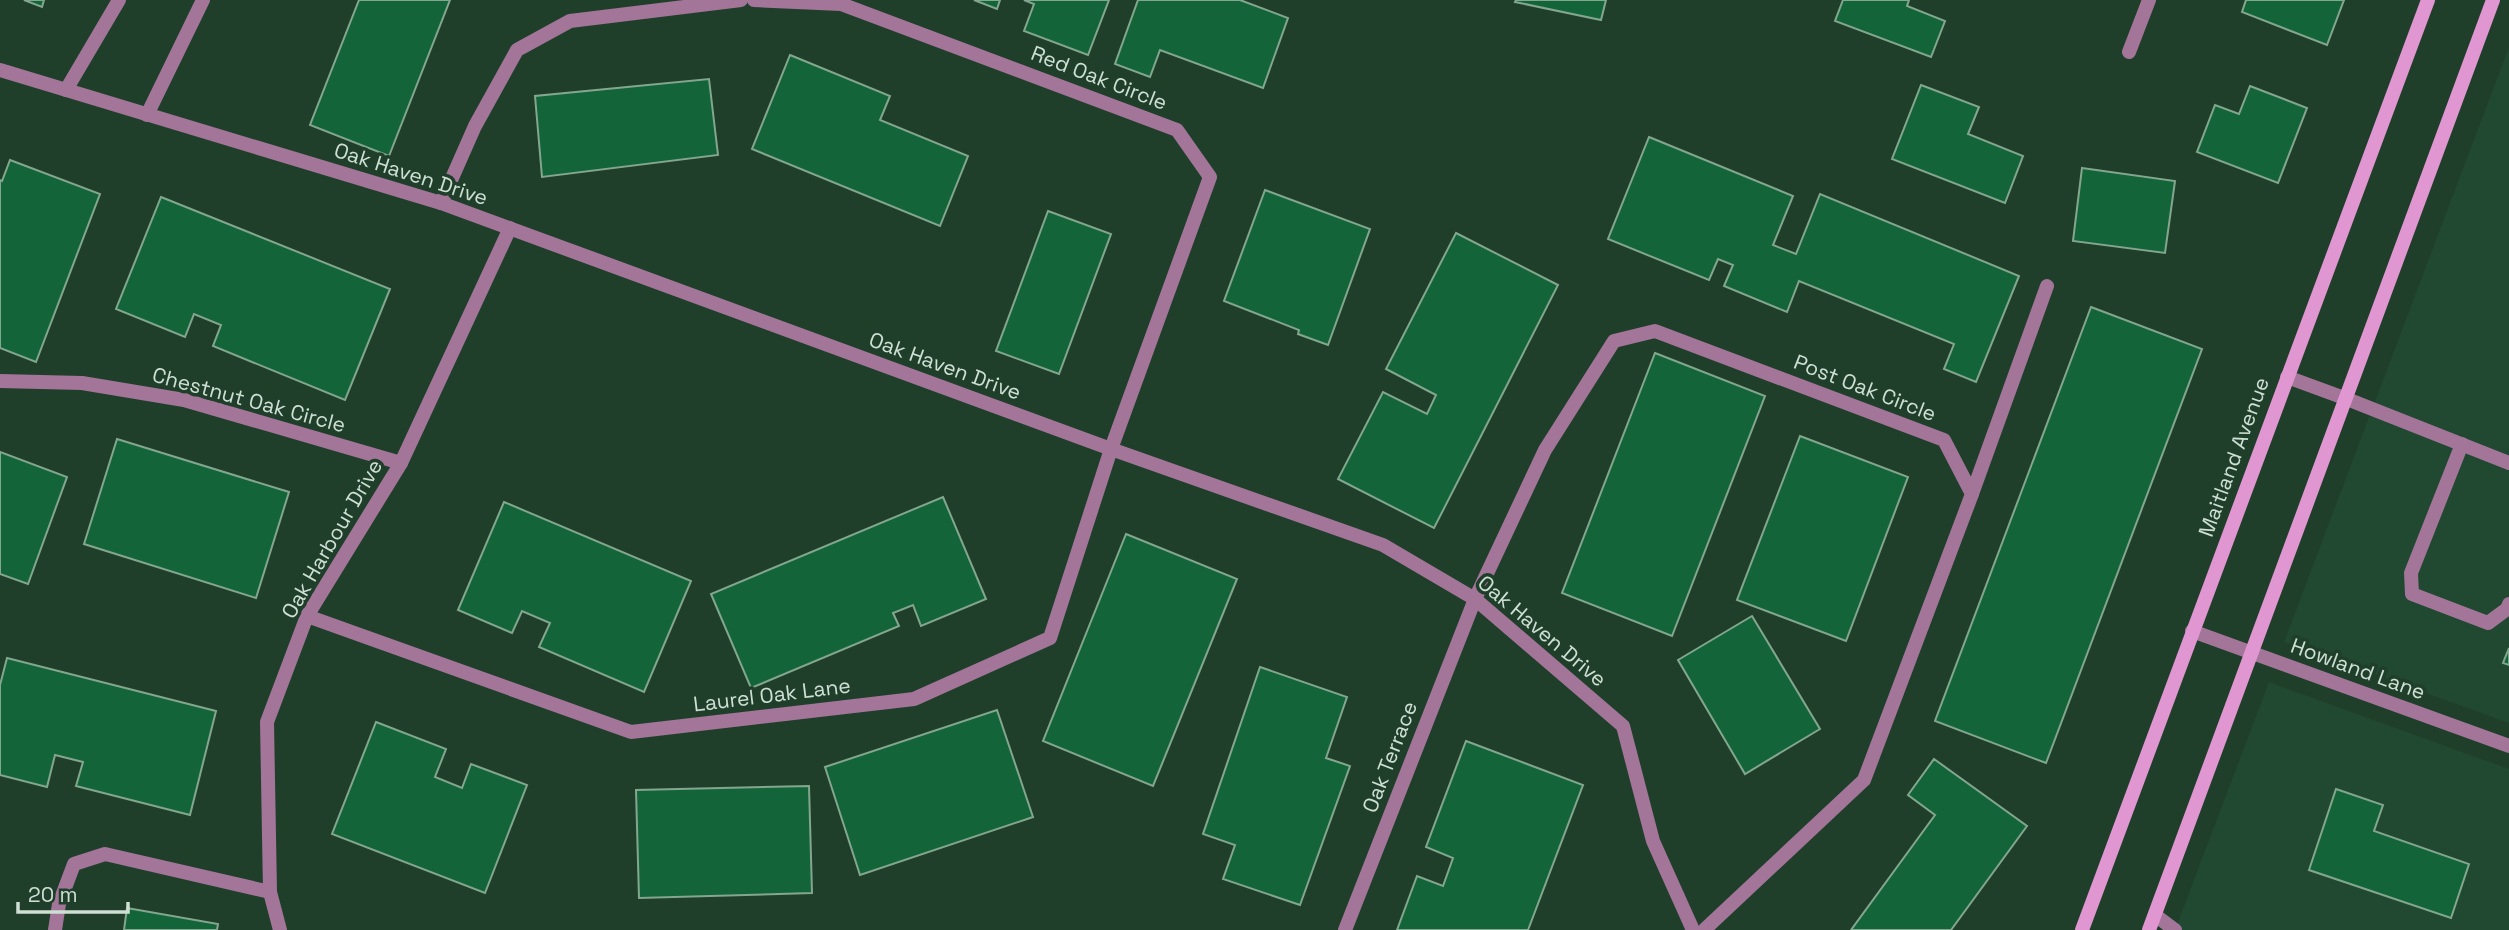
<svg xmlns="http://www.w3.org/2000/svg" width="2509" height="930" font-family="'Space Grotesk',sans-serif">
<style>
.built{fill:#214830}
.building{fill:#14643a;stroke:#83a68e;stroke-width:2}
.lines{fill:none;stroke-linecap:round;stroke-linejoin:round}
.service{stroke:#a37599;stroke-width:14}
.minor{stroke:#a37599;stroke-width:14}
.secondary{stroke:#e096d0;stroke-width:14}
.labels{text-anchor:middle;stroke-width:7;stroke-linejoin:round;paint-order:stroke}
.street-label{font-size:21px;fill:#cee0d4;stroke:#203f2b}
</style>
<rect width="100%" height="100%" fill="#203f2b"/>
<!-- built -->
<g class="built">
<polygon points="2509,47 2509,723 2284,642"/>
<polygon points="2269,682 2509,769 2509,930 2175,930"/>
</g>
<!-- building -->
<g class="building">
<polygon points="24,0 44,0 42,7"/>
<polygon points="359,0 450,0 389,156 310,125"/>
<polygon points="974,0 1000,0 997,9"/>
<polygon points="1024,0 1109,0 1088,55 1024,31 1034,4"/>
<polygon points="1138,0 1240,0 1288,18 1263,88 1160,50 1150,77 1115,64"/>
<polygon points="1516,0 1606,0 1601,20 1515,2"/>
<polygon points="1843,0 1909,0 1907,6 1945,21 1931,57 1835,21"/>
<polygon points="2246,0 2344,0 2327,45 2242,12"/>
<polygon points="790,55 890,96 880,120 968,156 940,226 752,149"/>
<polygon points="709,79 718,155 542,177 535,96"/>
<polygon points="1921,85 1979,107 1968,134 2023,156 2005,203 1892,159"/>
<polygon points="2250,86 2307,108 2278,183 2197,152 2215,105 2239,114"/>
<polygon points="1649,137 1793,196 1773,245 1796,254 1820,194 2019,276 1976,382 1944,369 1954,344 1799,281 1787,312 1724,286 1733,265 1718,259 1709,280 1608,239"/>
<polygon points="10,160 100,194 36,362 0,348 0,180 2,181"/>
<polygon points="2082,168 2175,181 2165,253 2073,241"/>
<polygon points="1265,190 1370,229 1328,345 1298,334 1299,330 1224,301"/>
<polygon points="161,197 390,289 345,400 213,346 221,325 194,314 185,337 116,309"/>
<polygon points="1048,211 1111,234 1059,374 996,351"/>
<polygon points="1456,233 1558,285 1434,528 1338,479 1383,392 1427,414 1436,395 1386,369"/>
<polygon points="2091,307 2202,349 2046,763 1935,721"/>
<polygon points="1655,353 1765,396 1672,636 1562,593"/>
<polygon points="1800,436 1908,477 1846,641 1737,600"/>
<polygon points="117,439 289,492 256,598 84,544"/>
<polygon points="0,452 67,477 28,584 0,574"/>
<polygon points="943,497 986,599 921,626 913,605 893,613 899,626 751,688 711,594"/>
<polygon points="504,502 691,581 644,692 539,647 550,623 522,611 512,633 458,610"/>
<polygon points="1126,534 1237,579 1153,786 1043,741"/>
<polygon points="1752,616 1820,729 1745,774 1678,660"/>
<polygon points="2509,648 2509,665 2503,663"/>
<polygon points="7,658 216,711 190,815 76,786 83,762 55,755 47,787 0,775 0,685"/>
<polygon points="1260,667 1347,697 1326,758 1350,766 1300,905 1223,879 1235,845 1203,834"/>
<polygon points="997,710 1033,817 860,875 825,767"/>
<polygon points="376,722 446,749 435,777 462,788 471,764 527,785 485,893 332,834"/>
<polygon points="1466,741 1583,785 1528,930 1397,930 1417,876 1443,886 1453,858 1426,847"/>
<polygon points="1934,759 2027,826 1951,930 1851,930 1935,815 1908,795"/>
<polygon points="809,786 812,893 639,898 636,790"/>
<polygon points="2336,789 2383,805 2374,831 2469,864 2451,918 2309,870"/>
<polygon points="127,908 218,924 217,930 124,930"/>
</g>
<g class="lines">
<!-- service -->
<g class="service">
<polyline points="66,90 119,0"/>
<polyline points="147,115 203,0"/>
<polyline points="2347,399 2509,463"/>
<polyline points="2462,444 2411,573 2412,594 2488,623 2507,609 2509,604"/>
<polyline points="1972,494 2047,286"/>
<polyline points="2155,915 2175,930"/>
</g>
<!-- minor -->
<g class="minor">
<polyline points="2129,52 2149,0"/>
<polyline points="0,70 441,203 1111,449 1383,545 1475,599 1623,726 1653,841 1693,930"/>
<polyline points="441,203 475,126 517,50 570,21 741,0"/>
<polyline points="2287,377 2347,399"/>
<polyline points="0,381 82,383 184,400 401,463"/>
<polyline points="307,616 631,732 914,699 1050,638 1111,449 1210,177 1177,130 841,4 754,0"/>
<polyline points="2192,631 2509,746"/>
<polyline points="55,930 59,904 74,864 105,854 270,892"/>
<polyline points="280,930 270,892 267,722 307,616 401,463 510,228"/>
<polyline points="1345,930 1475,599 1545,450 1614,341 1655,331 1944,440 1972,494 1864,780 1704,930"/>
</g>
<!-- secondary -->
<g class="secondary">
<polyline points="2082,930 2428,0"/>
<polyline points="2149,930 2493,0"/>
</g>
</g>
<g class="labels">
<!-- street labels -->
<g class="street-label">
<text transform="translate(1099 78) rotate(21)" y="7">Red Oak Circle</text>
<text transform="translate(411 174) rotate(18)" y="7">Oak Haven Drive</text>
<text transform="translate(945 366) rotate(20)" y="7">Oak Haven Drive</text>
<text transform="translate(1865 388) rotate(21)" y="7">Post Oak Circle</text>
<text transform="translate(249 400) rotate(15)" y="7">Chestnut Oak Circle</text>
<text transform="translate(2234 457) rotate(-70)" y="7">Maitland Avenue</text>
<text transform="translate(332 539) rotate(-60)" y="7">Oak Harbour Drive</text>
<text transform="translate(1542 631) rotate(40)" y="7">Oak Haven Drive</text>
<text transform="translate(2358 669) rotate(20)" y="7">Howland Lane</text>
<text transform="translate(772 695) rotate(-7)" y="7">Laurel Oak Lane</text>
<text transform="translate(1390 757) rotate(-69)" y="7">Oak Terrace</text>
</g>
</g>
<!-- scale -->
<path d="M18 902v10h110v-10" fill="none" stroke="#cee0d4" stroke-width="3.5"/>
<text x="28" y="902" font-size="21" fill="#cee0d4" stroke="#203f2b" stroke-width="5" paint-order="stroke">20 m</text>
</svg>
